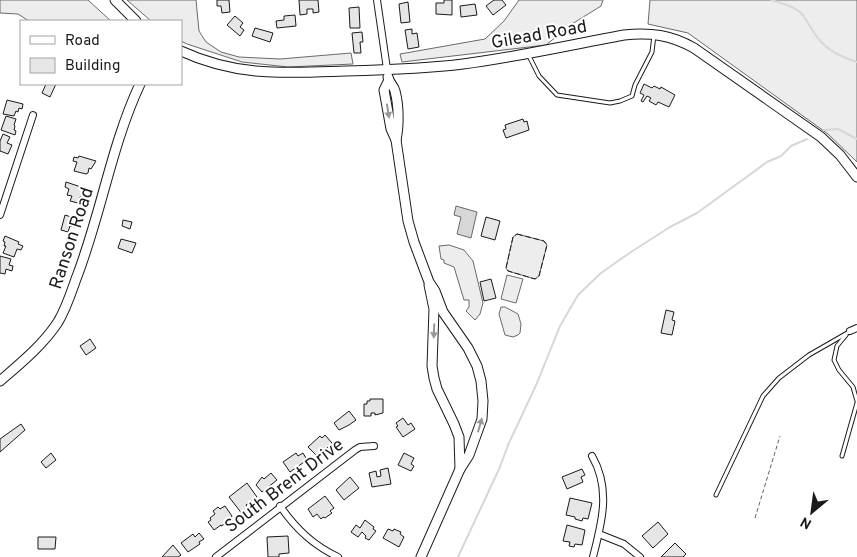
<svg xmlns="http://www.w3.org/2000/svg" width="857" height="557" font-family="Overpass,sans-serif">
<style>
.built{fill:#ededed;stroke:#6a6a6a}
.water{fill:#d7d7d7;stroke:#6a6a6a}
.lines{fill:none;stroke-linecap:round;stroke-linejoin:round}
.stream{stroke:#d7d7d7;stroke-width:2}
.building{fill:#e6e6e6;stroke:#1a1a1a}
.lane-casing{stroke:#1a1a1a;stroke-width:5}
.street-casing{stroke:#1a1a1a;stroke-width:8}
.secondary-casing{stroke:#1a1a1a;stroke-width:11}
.path{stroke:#5f5f5f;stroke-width:1;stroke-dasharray:4 2.5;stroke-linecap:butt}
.lane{stroke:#fff;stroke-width:3}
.street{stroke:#fff;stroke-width:6}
.secondary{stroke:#fff;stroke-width:9}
.fence{stroke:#1a1a1a;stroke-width:1;stroke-dasharray:6 2.5;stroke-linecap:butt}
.oneway{fill:#989898}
.labels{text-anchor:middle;stroke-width:4;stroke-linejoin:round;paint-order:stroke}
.street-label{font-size:18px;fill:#1a1a1a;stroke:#fff}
</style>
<rect width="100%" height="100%" fill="#fff"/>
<!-- built -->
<g class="built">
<polygon points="0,0 88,0 111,21 29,21 18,14 0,13"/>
<polygon points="127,0 196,0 199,31 206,42 221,52 239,57 280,59 351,53 353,64 288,67 242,62 187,44 181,41 181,21 151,21"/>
<polygon points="519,0 603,0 601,6 572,24 546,45 402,62 400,54 485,39 504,21"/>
<polygon points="650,0 857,0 857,162 828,134 688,33 648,24"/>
<polygon points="517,234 544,241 547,245 539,276 535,279 508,271 506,268 513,237"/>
<polygon points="449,245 464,250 473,261 483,303 480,314 475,320 466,311 469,307 469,300 464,300 454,267 444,263 444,260 441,259 439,246"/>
<polygon points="507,275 523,279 516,303 501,299"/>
<polygon points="501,307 505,307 518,314 521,324 520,333 518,335 513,337 505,335 499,314"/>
</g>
<!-- water -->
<polygon class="water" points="456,206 477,212 471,238 457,234 461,217 454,215"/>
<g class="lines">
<!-- stream -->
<g class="stream">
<path d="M771 0C781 3 791 5 800 12 805 17 809 25 813 31 823 48 838 56 857 62"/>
<polyline points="824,130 838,129 857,139"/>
<polyline points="458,557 500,467 508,445 537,383 560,326 578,295 601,273 631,252 670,227 697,213 767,162 781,156 791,146 807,139"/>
</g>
</g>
<!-- building -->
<g class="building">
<polygon points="217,0 229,0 230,12 222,13 221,6 217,6"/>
<polygon points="299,0 318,0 319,12 313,13 313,9 307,9 307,14 300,15"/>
<polygon points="444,0 452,0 452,15 436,14 436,3 444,3"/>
<polygon points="494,0 502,0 506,5 493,15 486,6"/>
<polygon points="408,2 410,22 401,23 399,4"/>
<polygon points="475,4 477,15 461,17 460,6"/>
<polygon points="359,7 360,28 350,28 349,8"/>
<polygon points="295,15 296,26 277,28 276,21 284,20 284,16"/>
<polygon points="235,16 243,23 240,27 244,30 240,36 227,25"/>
<polygon points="255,28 273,33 270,42 252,36"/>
<polygon points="412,29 412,34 417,33 419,47 408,49 405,30"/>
<polygon points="362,32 363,42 360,42 361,53 354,53 352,33"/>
<polygon points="46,84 56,84 50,97 42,93"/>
<polygon points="644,84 652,88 654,86 660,89 661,87 675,95 669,107 658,102 656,105 649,101 651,98 647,96 643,102 641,101 644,95 640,93"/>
<polygon points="7,100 23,104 22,109 19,108 18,112 16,111 14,116 3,114"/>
<polygon points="6,116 16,119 14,125 15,126 14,130 16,131 15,135 1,130"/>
<polygon points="523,119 524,122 527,121 529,130 506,138 503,130 506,129 505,125"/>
<polygon points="3,134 10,137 7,143 12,145 8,154 0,151 0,141"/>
<polygon points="79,156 96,161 91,169 89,168 88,173 86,174 74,171 77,162 73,161 74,157 78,158"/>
<polygon points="66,182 84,188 84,198 80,197 78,203 70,201 72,196 67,195 69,189 65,187"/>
<polygon points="65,215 77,219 75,227 70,226 68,232 61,230"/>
<polygon points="486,217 500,221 495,240 481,236"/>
<polygon points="123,220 132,222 130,229 122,226"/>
<polygon points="5,236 19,242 18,244 23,246 21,250 17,249 14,257 3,253 6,246 4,246 5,242 3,241"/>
<polygon points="121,239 136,243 132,253 118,248"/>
<polygon points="0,256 11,259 9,265 13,266 12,271 6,269 5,274 0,273"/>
<polygon points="491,279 496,298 484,301 480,282"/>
<polygon points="666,310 674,312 672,320 675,321 672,335 661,333"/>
<polygon points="90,339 96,348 86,355 80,346"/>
<polygon points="370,399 383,399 383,413 375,415 375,413 371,413 371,416 364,416 364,404 367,404 367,401 370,401"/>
<polygon points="349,411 356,420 349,425 339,430 334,423"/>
<polygon points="403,418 408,425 411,423 415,429 403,437 396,427 398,426 396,423"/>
<polygon points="21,424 25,430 0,452 0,439"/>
<polygon points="325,435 332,443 318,457 308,447 320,436 322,438"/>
<polygon points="51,453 56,460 46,468 41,462"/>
<polygon points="296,453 298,456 303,453 307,460 290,472 283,462"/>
<polygon points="404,453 414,458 411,464 414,466 411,471 398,465"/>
<polygon points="388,468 391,484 372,487 369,473 376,471 377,477 381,476 380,470"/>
<polygon points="582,469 585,475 581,477 583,482 567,489 562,477"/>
<polygon points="271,473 277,480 262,492 256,485 262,477 264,479"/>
<polygon points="350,477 359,488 344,500 336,490"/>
<polygon points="247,483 257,497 246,505 250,510 243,515 229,497"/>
<polygon points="325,496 334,508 330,511 332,513 325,518 323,517 321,519 317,514 313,517 308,509"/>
<polygon points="570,498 592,503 588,519 583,518 582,521 575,519 575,517 566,515"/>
<polygon points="225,506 232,516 231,518 233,522 229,525 227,523 221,526 221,525 214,530 208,522 211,520 210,518 215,514 213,511 218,507 220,509"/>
<polygon points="365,520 374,527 373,529 376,531 369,540 365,538 366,536 362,532 358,537 351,532 356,525 360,528"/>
<polygon points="658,522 668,534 653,548 642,536"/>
<polygon points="567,525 585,530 582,545 575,544 574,547 569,546 570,542 563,541"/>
<polygon points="388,529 393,531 394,529 401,532 400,534 404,537 399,547 383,538"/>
<polygon points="199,533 204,539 199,542 200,544 188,552 181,543 193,534 195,537"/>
<polygon points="288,536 289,553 279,554 279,557 268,557 267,537"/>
<polygon points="38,537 56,537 55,549 38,549"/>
<polygon points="675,543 686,554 683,557 661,557"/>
<polygon points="173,545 181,555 178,557 162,557"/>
</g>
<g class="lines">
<defs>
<g id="lane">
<polyline points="528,54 539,76 557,95 610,103 620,101 632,96 635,85 652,52 654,35"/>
<polyline points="846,335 837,346 834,360 839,370 853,387 857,401"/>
<polyline points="842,456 857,403"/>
<polyline points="716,495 763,396 779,378 809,355 849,332"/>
</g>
<g id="street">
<polyline points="377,0 387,69"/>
<polyline points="0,215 33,115"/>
<polyline points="850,331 857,328"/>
<path d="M592 456C611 489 602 522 593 557"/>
<path d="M280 506C296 529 313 545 338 557"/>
<polyline points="599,534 624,544 640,557"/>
<polyline points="216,557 355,450 360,447 374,446"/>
</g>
<g id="secondary">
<polyline points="115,0 136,21"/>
<path d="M181 51C237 77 285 73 345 71 384 70 424 69 463 64 517 57 570 45 624 35 650 32 671 35 694 48L821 137 840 155 857 177"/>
<path d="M388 77C389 83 394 86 395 91 399 106 399 126 396 140"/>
<polyline points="388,82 384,90 391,129 396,140 408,221 414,242 429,282 435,291 443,312 468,348 477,366 481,381 483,401 482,419 469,455 460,469 421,557"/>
<polyline points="429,285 434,309 432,366 434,378 437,389 454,424 459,437 460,469"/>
<path d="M0 381C21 363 43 345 58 322 66 309 71 293 76 279 101 215 111 146 140 84"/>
</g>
</defs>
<!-- lane casing -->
<use href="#lane" class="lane-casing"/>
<!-- street casing -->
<use href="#street" class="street-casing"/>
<!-- secondary casing -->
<use href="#secondary" class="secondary-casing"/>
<!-- path -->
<polyline class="path" points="755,518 780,436"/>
<!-- lane -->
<use href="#lane" class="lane"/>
<!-- street -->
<use href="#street" class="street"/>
<!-- secondary -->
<use href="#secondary" class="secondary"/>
<!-- fence -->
<polygon class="fence" points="517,234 544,241 547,245 539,276 535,279 508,271 506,268 513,237"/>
</g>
<!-- one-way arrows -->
<defs><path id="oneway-solid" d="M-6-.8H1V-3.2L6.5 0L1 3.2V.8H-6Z" transform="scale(1.25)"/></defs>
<g class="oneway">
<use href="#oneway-solid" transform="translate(388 111) rotate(81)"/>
<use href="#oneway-solid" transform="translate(434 331) rotate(92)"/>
<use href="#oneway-solid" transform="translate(480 425) rotate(-74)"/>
</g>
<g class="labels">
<!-- street labels -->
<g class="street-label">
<text transform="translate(539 34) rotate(-10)" y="6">Gilead Road</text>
<text transform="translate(71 238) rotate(-72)" y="6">Ranson Road</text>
<text transform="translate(284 485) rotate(-37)" y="6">South Brent Drive</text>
</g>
</g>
<!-- legend -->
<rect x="20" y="20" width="162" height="65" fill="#ffffff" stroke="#a3a3a3"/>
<rect x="30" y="36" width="25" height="8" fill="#ffffff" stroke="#a3a3a3"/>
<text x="65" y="45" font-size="15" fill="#1a1a1a">Road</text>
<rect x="30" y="58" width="25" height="15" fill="#e6e6e6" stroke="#a3a3a3"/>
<text x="65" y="70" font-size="15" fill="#1a1a1a">Building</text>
<!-- north arrow -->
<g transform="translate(812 512) rotate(209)" stroke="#ffffff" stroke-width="4" paint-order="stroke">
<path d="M0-4L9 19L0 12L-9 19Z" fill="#1a1a1a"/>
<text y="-8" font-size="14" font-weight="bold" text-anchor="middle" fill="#1a1a1a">N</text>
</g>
</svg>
